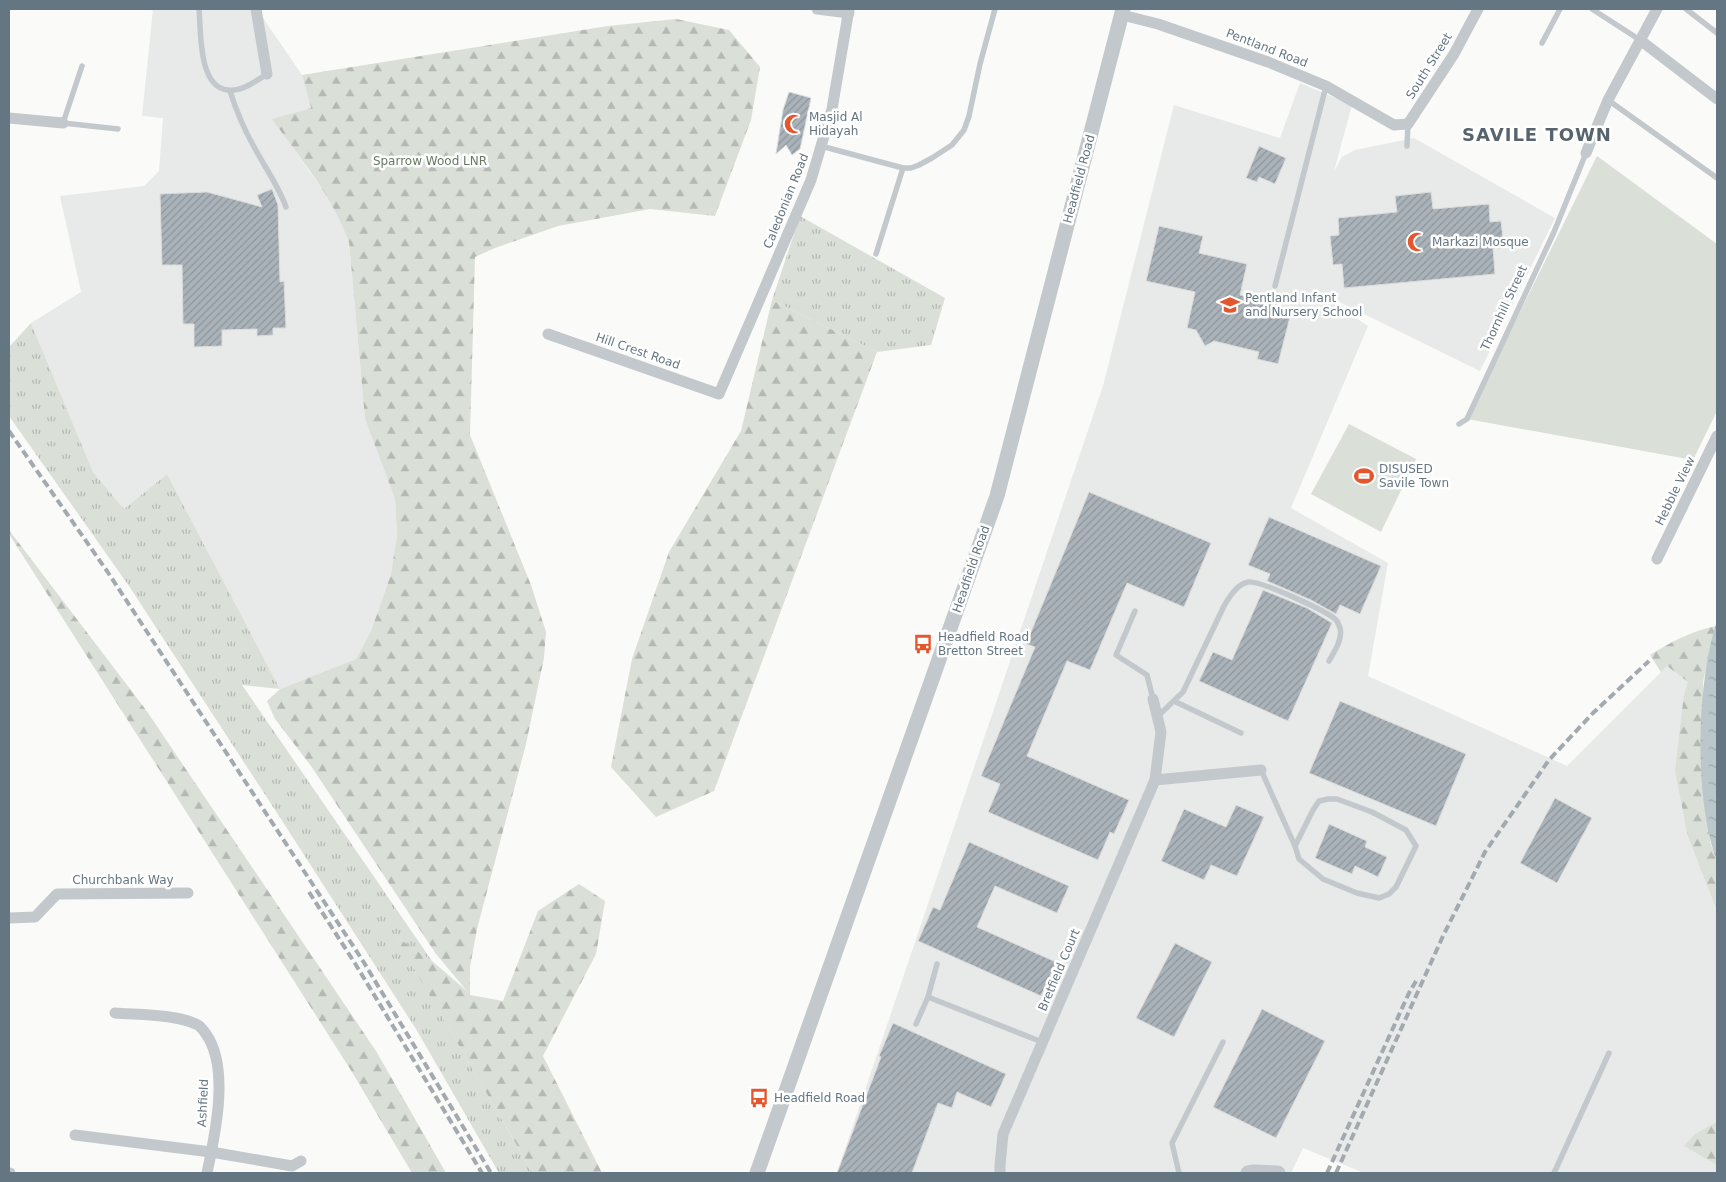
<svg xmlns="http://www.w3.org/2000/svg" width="1726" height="1182" font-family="'DejaVu Sans',sans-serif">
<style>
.built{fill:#e8e9e9}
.grass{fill:url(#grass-tufts)}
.forest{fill:url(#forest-firs)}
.green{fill:#dadfd7}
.water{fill:url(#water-ripples)}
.building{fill:url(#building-hatch);stroke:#dcdcda}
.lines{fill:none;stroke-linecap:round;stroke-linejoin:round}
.service{stroke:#c3c8cc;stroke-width:5.5}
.minor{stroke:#c3c8cc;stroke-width:11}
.tertiary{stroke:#c3c8cc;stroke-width:15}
.rail{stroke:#a2aab0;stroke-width:4;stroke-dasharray:8 4;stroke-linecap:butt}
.labels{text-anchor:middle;stroke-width:5;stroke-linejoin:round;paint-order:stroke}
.street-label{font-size:12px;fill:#657683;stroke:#fff}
.poi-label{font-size:12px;fill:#657683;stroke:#fff;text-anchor:start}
.park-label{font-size:12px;fill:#687a64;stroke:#fff}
.district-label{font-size:18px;font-weight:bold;letter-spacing:1px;fill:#57646e;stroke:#fff}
</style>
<defs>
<pattern id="grass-tufts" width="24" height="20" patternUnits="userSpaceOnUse" patternTransform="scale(1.25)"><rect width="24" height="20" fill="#dadfd7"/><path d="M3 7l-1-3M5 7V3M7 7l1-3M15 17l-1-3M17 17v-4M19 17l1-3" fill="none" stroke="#b4b9b4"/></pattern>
<pattern id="forest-firs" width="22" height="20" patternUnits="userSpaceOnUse" patternTransform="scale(1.25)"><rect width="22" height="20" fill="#dadfd7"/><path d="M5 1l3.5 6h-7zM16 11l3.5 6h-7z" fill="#b4b9b4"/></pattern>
<pattern id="water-ripples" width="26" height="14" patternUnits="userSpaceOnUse" patternTransform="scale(1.25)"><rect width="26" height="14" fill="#bbc7cb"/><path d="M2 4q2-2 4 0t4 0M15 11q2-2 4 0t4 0" fill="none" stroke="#9ca6aa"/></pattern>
<pattern id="building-hatch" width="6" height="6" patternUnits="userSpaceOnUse" patternTransform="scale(1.25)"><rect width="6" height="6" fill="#aab3b9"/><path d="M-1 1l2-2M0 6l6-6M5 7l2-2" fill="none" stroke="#8e969c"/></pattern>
</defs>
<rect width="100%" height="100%" fill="#fafaf8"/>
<!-- built -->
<g class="built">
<polygon points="153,9 257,9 302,75 311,108 273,119 326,195 342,222 349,242 365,419 395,499 397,534 391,574 371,631 356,659 280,689 167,474 124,509 93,472 31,323 81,292 60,196 144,186 159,171 163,118 142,116"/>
<polygon points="1300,83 1352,105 1334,171 1342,157 1355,150 1414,138 1555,218 1480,371 1309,287 1368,326 1291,508 1388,563 1368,676 1567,766 1667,666 1688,682 1684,694 1688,837 1717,911 1717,1173 1364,1173 1303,1148 1291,1173 837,1173 1103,386 1174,105 1280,138"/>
</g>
<!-- grass -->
<g class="grass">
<polygon points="800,216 945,298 931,345 877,352 772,300"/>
<polygon points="31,323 93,472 124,509 167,474 280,689 242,685 432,961 396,937 533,1173 499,1173 416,1029 279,816 129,586 9,416 9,347"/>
</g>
<!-- forest -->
<g class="forest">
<path d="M676 19 729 30 760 67 751 120 715 216 650 209 558 226 495 248 475 257 470 435 531 585 546 632 544 658 526 744 477 929 470 967V995L503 1001 538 911 579 884 605 901 596 954 543 1056 602 1173H533L395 936 432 961 467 991 436 954 311 766 275 719 267 701 280 689 356 659 371 631 391 574 397 534 395 499 365 419 349 242C333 197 300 158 272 119L311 108 302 75 608 26Z"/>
<polygon points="772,300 877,352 714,791 656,817 611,767 632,659 669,552 741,431"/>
<polygon points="9,530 146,710 376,1051 446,1173 412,1173 352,1072 9,534"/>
<path d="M1716 626 1703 682 1710 842 1717 862V911L1688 837 1675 771 1684 694 1688 682 1667 666 1661 672 1650 655C1670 642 1692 631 1716 626Z"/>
<polygon points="1717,1122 1717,1165 1684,1146 1695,1134"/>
</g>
<!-- green -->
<g class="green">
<polygon points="1597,156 1717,244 1717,411 1693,460 1467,419"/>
<polygon points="1349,424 1416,459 1381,532 1311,494"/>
</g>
<!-- water -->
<path class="water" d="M1717 621V862C1694 801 1696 683 1717 621Z"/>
<!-- building -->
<g class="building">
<polygon points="789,92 811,98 800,149 792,155 786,145 776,154 783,110"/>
<polygon points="1259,146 1286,158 1275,184 1259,177 1257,182 1246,178"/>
<polygon points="272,189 278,205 280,282 284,281 286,328 273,328 273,335 257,336 257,329 222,330 222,346 194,347 194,324 183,324 182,265 162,265 160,194 207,192 262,207 257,195"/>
<polygon points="1431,192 1433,209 1489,204 1490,222 1501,221 1504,248 1493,248 1495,274 1344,288 1342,264 1333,265 1330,236 1339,235 1338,218 1397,212 1395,196"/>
<polygon points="1159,226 1203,236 1199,253 1247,264 1240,295 1292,309 1278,364 1257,359 1259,352 1214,341 1205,346 1196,330 1187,328 1195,292 1146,281"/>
<polygon points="1089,492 1211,543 1184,607 1127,583 1090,670 1067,661 1027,756 1129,800 1114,834 1110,832 1098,860 988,812 1000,784 981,776 1035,647 1026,644"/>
<polygon points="1269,517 1381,566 1360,614 1340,605 1336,614 1311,600 1267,581 1270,574 1248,565"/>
<polygon points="1263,590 1307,608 1332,623 1288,721 1199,681 1213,652 1232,660"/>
<polygon points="1340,701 1466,754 1436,826 1309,773"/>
<polygon points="1555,798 1592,818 1557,883 1520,863"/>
<polygon points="1236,805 1264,817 1237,876 1211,865 1204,880 1161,861 1184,809 1226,827"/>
<polygon points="1329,824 1367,841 1365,847 1387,857 1378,877 1355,866 1352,874 1315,858"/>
<polygon points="969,842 1069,886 1057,913 995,886 977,927 1056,962 1041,996 918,941 933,907 940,910"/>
<polygon points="1175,943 1212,962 1174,1037 1136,1018"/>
<polygon points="1262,1009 1325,1041 1276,1138 1213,1107"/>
<polygon points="893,1023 1006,1074 991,1107 957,1092 952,1108 938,1103 912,1173 837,1173 881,1057 879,1056"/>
</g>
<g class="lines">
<!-- service -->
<g class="service">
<path d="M199 9C201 30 198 88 228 90 241 92 256 81 267 74"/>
<polyline points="1592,9 1640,40"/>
<polyline points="1686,9 1717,33"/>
<polyline points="1542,43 1560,9"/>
<polyline points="82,66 63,123 118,129"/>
<path d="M230 91C236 110 243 127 253 145 264 166 278 185 286 207"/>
<polyline points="1608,100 1717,178"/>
<polyline points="821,146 903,168 911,168 919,165 932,158 952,145 964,130 969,116 980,64 995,9"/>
<polyline points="1407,146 1408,124"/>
<polyline points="876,254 903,168"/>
<polyline points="1275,286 1326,86"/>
<polyline points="1459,424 1467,419 1554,232 1586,153"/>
<polyline points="1135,611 1116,655 1147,675 1153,699"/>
<polyline points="1174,701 1241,733"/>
<path d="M1157 717 1183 692 1224 606C1229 597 1237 584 1248 582 1259 580 1330 612 1337 621 1338 623 1339 626 1340 628 1343 639 1334 652 1329 661"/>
<polyline points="1261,770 1295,846 1299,859 1323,879 1357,893 1379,898 1389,894 1396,887 1416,846 1406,830 1372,812 1337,799 1328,799 1319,801 1313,810 1295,846"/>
<polyline points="937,964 928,997 1042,1042"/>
<polyline points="916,1024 928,997"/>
<polyline points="1179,1173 1172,1143 1223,1042"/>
<polyline points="1554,1173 1609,1053"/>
</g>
<!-- minor -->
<g class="minor">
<polyline points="256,9 267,74"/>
<polyline points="817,9 849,13"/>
<polyline points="1122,15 1158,24 1268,62 1326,86 1394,125 1408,124 1454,54 1478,9"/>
<polyline points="1640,40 1717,99"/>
<polyline points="9,118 63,123"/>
<polyline points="1586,153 1608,100 1657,9"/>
<polyline points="548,334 719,394 811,180 832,109 849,9"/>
<polyline points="1657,559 1717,436"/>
<polyline points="1155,780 1261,770"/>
<polyline points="9,918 35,917 57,894 188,893"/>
<path d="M115 1013C138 1015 177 1014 198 1025 201 1027 204 1031 206 1034 230 1068 215 1135 207 1173"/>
<polyline points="75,1135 211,1152 292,1166 301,1161"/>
<polyline points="9,1173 10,1173"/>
<polyline points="1000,1173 1000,1165 1003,1134 1155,780 1161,732 1153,699"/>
</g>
<!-- tertiary -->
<g class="tertiary">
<polyline points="757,1173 997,496 1123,9"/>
<polyline points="1248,1173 1254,1172 1278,1173"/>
</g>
<!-- rail -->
<g class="rail">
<polyline points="9,431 107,571 363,961 491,1173"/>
<polyline points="309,892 356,965 482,1173"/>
<polyline points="1327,1173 1409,993 1416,981"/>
<polyline points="1336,1173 1443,936 1485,852 1549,760 1593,713 1649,661"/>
</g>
</g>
<!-- icons -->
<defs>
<symbol id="mosque-bare" viewBox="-9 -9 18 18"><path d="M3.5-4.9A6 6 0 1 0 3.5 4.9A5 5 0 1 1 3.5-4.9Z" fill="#e4572e" stroke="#fff" stroke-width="2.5" paint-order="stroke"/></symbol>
<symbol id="school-bare" viewBox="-9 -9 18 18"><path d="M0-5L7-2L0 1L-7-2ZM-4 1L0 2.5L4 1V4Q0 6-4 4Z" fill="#e4572e" stroke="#fff" stroke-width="2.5" paint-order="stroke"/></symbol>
<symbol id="stadium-bare" viewBox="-9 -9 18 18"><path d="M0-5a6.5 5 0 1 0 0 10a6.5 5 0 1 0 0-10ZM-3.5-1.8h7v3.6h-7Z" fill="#e4572e" stroke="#fff" stroke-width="2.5" paint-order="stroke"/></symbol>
<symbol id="bus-bare" viewBox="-9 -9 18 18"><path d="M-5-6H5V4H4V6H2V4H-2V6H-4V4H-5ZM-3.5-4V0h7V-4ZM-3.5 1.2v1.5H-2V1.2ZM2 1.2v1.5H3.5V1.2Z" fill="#e4572e" stroke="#fff" stroke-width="2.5" paint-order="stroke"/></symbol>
</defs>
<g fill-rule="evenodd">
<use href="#mosque-bare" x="780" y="110" width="28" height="28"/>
<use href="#mosque-bare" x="1403" y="228" width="28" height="28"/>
<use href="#school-bare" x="1216" y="291" width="28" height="28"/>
<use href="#stadium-bare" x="1350" y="462" width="28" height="28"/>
<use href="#bus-bare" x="909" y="630" width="28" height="28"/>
<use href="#bus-bare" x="745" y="1084" width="28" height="28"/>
</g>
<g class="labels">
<!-- street labels -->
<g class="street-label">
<text transform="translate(1267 48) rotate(21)" y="4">Pentland Road</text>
<text transform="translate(1429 66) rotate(-58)" y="4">South Street</text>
<text transform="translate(1079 179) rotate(-75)" y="4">Headfield Road</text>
<text transform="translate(786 201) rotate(-68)" y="4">Caledonian Road</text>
<text transform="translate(1504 308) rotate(-65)" y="4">Thornhill Street</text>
<text transform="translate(638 351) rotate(19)" y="4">Hill Crest Road</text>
<text transform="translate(1675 491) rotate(-64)" y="4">Hebble View</text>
<text transform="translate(971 569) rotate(-71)" y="4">Headfield Road</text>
<text x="123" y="884">Churchbank Way</text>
<text transform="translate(1059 970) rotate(-67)" y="4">Bretfield Court</text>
<text transform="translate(203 1103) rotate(-87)" y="4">Ashfield</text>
</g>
<!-- poi labels -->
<g class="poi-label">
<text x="809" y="121">Masjid Al<tspan x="809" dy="14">Hidayah</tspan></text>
<text x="1432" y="246">Markazi Mosque</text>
<text x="1245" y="302">Pentland Infant<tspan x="1245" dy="14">and Nursery School</tspan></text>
<text x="1379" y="473">DISUSED<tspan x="1379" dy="14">Savile Town</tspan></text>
<text x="938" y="641">Headfield Road<tspan x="938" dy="14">Bretton Street</tspan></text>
<text x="774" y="1102">Headfield Road</text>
</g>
<!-- park labels -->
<g class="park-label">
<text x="430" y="165">Sparrow Wood LNR</text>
</g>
<!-- district labels -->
<g class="district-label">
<text x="1537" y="141">SAVILE TOWN</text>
</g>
</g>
<!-- border -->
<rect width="1726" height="1182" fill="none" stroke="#657683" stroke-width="20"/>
</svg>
